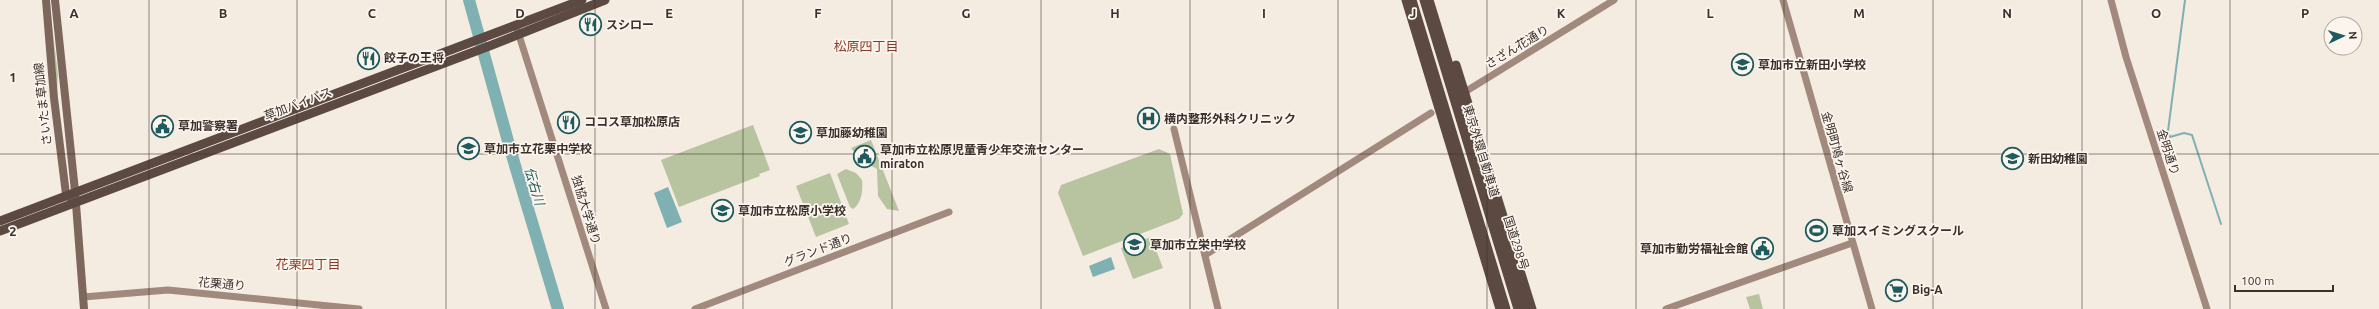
<svg xmlns="http://www.w3.org/2000/svg" width="2379" height="309" font-family="Ubuntu,'Noto Sans JP',sans-serif">
<style>
.green{fill:#b8c4a0}
.water{fill:#7fb0b2}
.lines{fill:none;stroke-linecap:round;stroke-linejoin:round}
.stream{stroke:#7fb0b2;stroke-width:2}
.river{stroke:#7fb0b2;stroke-width:12}
.secondary{stroke:#a18a7d;stroke-width:7}
.primary{stroke:#7d675c;stroke-width:8}
.highway{stroke:#5c4a42;stroke-width:9}
.highway-bridge{stroke:#5c4a42;stroke-width:9}
.grid{fill:none;stroke:#3b302b;stroke-width:1;stroke-opacity:0.55}
.labels{text-anchor:middle;stroke-width:3.5;stroke-linejoin:round;paint-order:stroke}
.poi-label{font-size:12px;font-weight:bold;fill:#3b302b;stroke:#fbf5ee;text-anchor:start}
.street-label{font-size:12px;fill:#3b302b;stroke:#fbf5ee}
.neighbourhood-label{font-size:13px;fill:#8c3b22;stroke:#fbf5ee}
.water-label{font-size:13px;font-style:italic;fill:#1f5a5e;stroke:#fbf5ee}
.grid-label{font-size:13px;text-anchor:middle;font-weight:bold;fill:#3b302b;stroke:#fbf5ee;stroke-width:3.5;stroke-linejoin:round;paint-order:stroke}
</style>
<rect width="100%" height="100%" fill="#f4ebe1"/>
<!-- green -->
<g class="green">
<polygon points="49,0 58,75 57,91"/>
<polygon points="753,125 770,170 759,174 760,176 679,207 661,160"/>
<polygon points="871,140 899,211 887,209 878,196 877,169 866,163 862,155 855,153 851,148"/>
<polygon points="1159,149 1170,154 1183,214 1179,219 1083,256 1058,193 1061,185"/>
<path d="M846 169 856 173 862 180C863 190 862 203 853 209L850 207 837 174Z"/>
<polygon points="830,173 849,224 816,237 796,186"/>
<polygon points="1151,237 1163,268 1133,279 1121,248"/>
<polygon points="1759,294 1763,309 1750,309 1746,297"/>
</g>
<!-- water -->
<g class="water">
<polygon points="668,187 682,222 667,228 654,193"/>
<polygon points="1111,257 1115,269 1093,277 1089,266"/>
</g>
<g class="lines">
<!-- stream -->
<polyline class="stream" points="2185,0 2168,131 2170,137 2184,133 2192,135 2221,224"/>
<!-- river -->
<polyline class="river" points="469,0 511,152 558,309"/>
<!-- secondary -->
<g class="secondary">
<polyline points="1783,0 1872,309"/>
<polyline points="2111,0 2126,57 2207,309"/>
<polyline points="517,29 606,309"/>
<polyline points="1468,90 1614,0"/>
<polyline points="1174,129 1218,309"/>
<polyline points="1205,255 1431,113"/>
<polyline points="83,297 168,290 359,309"/>
<polyline points="695,309 949,212"/>
<polyline points="1666,309 1852,243"/>
</g>
<!-- primary -->
<g class="primary">
<polyline points="46,0 54,98 66,194 71,199"/>
<polyline points="55,0 75,191 84,309"/>
</g>
<!-- highway -->
<g class="highway">
<polyline points="1406,0 1500,309"/>
<polyline points="1429,0 1524,309"/>
<polyline points="0,221 582,0"/>
<polyline points="0,231 492,45 605,0"/>
</g>
<!-- highway-bridge -->
<g class="highway-bridge">
<polyline points="1412,0 1506,309"/>
<polyline points="1424,0 1518,309"/>
<polyline points="1456,65 1532,309"/>
</g>
</g>
<!-- grid -->
<path class="grid" d="M149 0V309M297 0V309M446 0V309M595 0V309M743 0V309M892 0V309M1041 0V309M1190 0V309M1338 0V309M1487 0V309M1636 0V309M1784 0V309M1933 0V309M2082 0V309M2230 0V309M0 154H2379"/>
<!-- icons -->
<defs>
<symbol id="restaurant-ring" viewBox="-11 -11 22 22"><circle r="9.5" fill="#fbf5ee" stroke="#1f5a5e" stroke-width="1.5"/><path d="M-5-6h1v4h1v-4h1v4h1v-4h1v5L-1.5 .5V6h-2V.5L-5-1ZM5-6V6H3V1.5H1.5Q1.5-4 5-6Z" fill="#1f5a5e"/></symbol>
<symbol id="school-ring" viewBox="-11 -11 22 22"><circle r="9.5" fill="#fbf5ee" stroke="#1f5a5e" stroke-width="1.5"/><path d="M0-5L7-2L0 1L-7-2ZM-4 1L0 2.5L4 1V4Q0 6-4 4Z" fill="#1f5a5e"/></symbol>
<symbol id="hospital-ring" viewBox="-11 -11 22 22"><circle r="9.5" fill="#fbf5ee" stroke="#1f5a5e" stroke-width="1.5"/><path d="M-5-5h3v3.5h4V-5h3V5h-3V1.5h-4V5h-3Z" fill="#1f5a5e"/></symbol>
<symbol id="civic-ring" viewBox="-11 -11 22 22"><circle r="9.5" fill="#fbf5ee" stroke="#1f5a5e" stroke-width="1.5"/><path d="M-.6-6.5H3V-4.5H.6V-3L4-1V1h2V6H-6V1h2V-1L-.6-3ZM-1.2 2.5V6h2.4V2.5Z" fill="#1f5a5e"/></symbol>
<symbol id="stadium-ring" viewBox="-11 -11 22 22"><circle r="9.5" fill="#fbf5ee" stroke="#1f5a5e" stroke-width="1.5"/><path d="M0-5a6.5 5 0 1 0 0 10a6.5 5 0 1 0 0-10ZM-3.5-1.8h7v3.6h-7Z" fill="#1f5a5e"/></symbol>
<symbol id="supermarket-ring" viewBox="-11 -11 22 22"><circle r="9.5" fill="#fbf5ee" stroke="#1f5a5e" stroke-width="1.5"/><path d="M-6-5.5h2.5l.6 2H6L4.5 2H-2.5L-4.4-4H-6ZM-1.5 3.2a1.3 1.3 0 1 0 .1 0ZM3 3.2a1.3 1.3 0 1 0 .1 0Z" fill="#1f5a5e"/></symbol>
</defs>
<g fill-rule="evenodd">
<use href="#restaurant-ring" x="578" y="12" width="25" height="25"/>
<use href="#restaurant-ring" x="356" y="46" width="25" height="25"/>
<use href="#school-ring" x="1730" y="52" width="25" height="25"/>
<use href="#hospital-ring" x="1136" y="106" width="25" height="25"/>
<use href="#restaurant-ring" x="556" y="110" width="25" height="25"/>
<use href="#civic-ring" x="150" y="114" width="25" height="25"/>
<use href="#school-ring" x="788" y="120" width="25" height="25"/>
<use href="#school-ring" x="456" y="136" width="25" height="25"/>
<use href="#civic-ring" x="852" y="144" width="25" height="25"/>
<use href="#school-ring" x="2000" y="146" width="25" height="25"/>
<use href="#school-ring" x="710" y="198" width="25" height="25"/>
<use href="#stadium-ring" x="1804" y="218" width="25" height="25"/>
<use href="#school-ring" x="1122" y="232" width="25" height="25"/>
<use href="#civic-ring" x="1750" y="236" width="25" height="25"/>
<use href="#supermarket-ring" x="1884" y="278" width="25" height="25"/>
</g>
<g class="labels">
<!-- poi labels -->
<g class="poi-label">
<text x="606" y="29">スシロー</text>
<text x="384" y="62">餃子の王将</text>
<text x="1758" y="69">草加市立新田小学校</text>
<text x="1164" y="123">横内整形外科クリニック</text>
<text x="584" y="126">ココス草加松原店</text>
<text x="178" y="130">草加警察署</text>
<text x="816" y="137">草加藤幼稚園</text>
<text x="484" y="153">草加市立花栗中学校</text>
<text x="880" y="154">草加市立松原児童青少年交流センター<tspan x="880" dy="14">miraton</tspan></text>
<text x="2028" y="163">新田幼稚園</text>
<text x="738" y="215">草加市立松原小学校</text>
<text x="1832" y="235">草加スイミングスクール</text>
<text x="1150" y="249">草加市立栄中学校</text>
<text x="1748" y="253" text-anchor="end">草加市勤労福祉会館</text>
<text x="1912" y="294">Big-A</text>
</g>
<!-- street labels -->
<g class="street-label">
<text transform="translate(1517 47) rotate(-31)" y="4">さざん花通り</text>
<text transform="translate(43 104) rotate(-96)" y="4">さいたま草加線</text>
<text transform="translate(298 104) rotate(-21)" y="4">草加バイパス</text>
<text transform="translate(1481 151) rotate(73)" y="4">東京外環自動車道</text>
<text transform="translate(1837 152) rotate(74)" y="4">金明町鳩ヶ谷線</text>
<text transform="translate(2168 152) rotate(72)" y="4">金明通り</text>
<text transform="translate(586 210) rotate(73)" y="4">独協大学通り</text>
<text transform="translate(1516 243) rotate(72)" y="4">国道298号</text>
<text transform="translate(818 250) rotate(-21)" y="4">グランド通り</text>
<text transform="translate(222 284) rotate(5)" y="4">花栗通り</text>
</g>
<!-- neighbourhood labels -->
<g class="neighbourhood-label">
<text x="866" y="51">松原四丁目</text>
<text x="308" y="269">花栗四丁目</text>
</g>
<!-- water labels -->
<g class="water-label">
<text transform="translate(535 186) rotate(73)" y="5">伝右川</text>
</g>
</g>
<g class="grid-label">
<text x="74" y="18">A</text>
<text x="223" y="18">B</text>
<text x="372" y="18">C</text>
<text x="520" y="18">D</text>
<text x="669" y="18">E</text>
<text x="818" y="18">F</text>
<text x="966" y="18">G</text>
<text x="1115" y="18">H</text>
<text x="1264" y="18">I</text>
<text x="1413" y="18">J</text>
<text x="1561" y="18">K</text>
<text x="1710" y="18">L</text>
<text x="1859" y="18">M</text>
<text x="2007" y="18">N</text>
<text x="2156" y="18">O</text>
<text x="2305" y="18">P</text>
<text x="13" y="82">1</text>
<text x="13" y="236">2</text>
</g>
<!-- north arrow -->
<g transform="translate(2343 36) rotate(86)"><circle r="19" fill="#fbf5ee" stroke="#aea6a0"/>
<path d="M0-3L7 15L0 10L-7 15Z" fill="#1f5a5e"/>
<text y="-6" font-size="11" font-weight="bold" text-anchor="middle" fill="#3b302b">N</text>
</g>
<!-- scale -->
<path d="M2235 285v6h98v-6" fill="none" stroke="#3b302b" stroke-width="2"/>
<text x="2241" y="285" font-size="12" fill="#3b302b" stroke="#fbf5ee" stroke-width="3" paint-order="stroke">100 m</text>
</svg>
